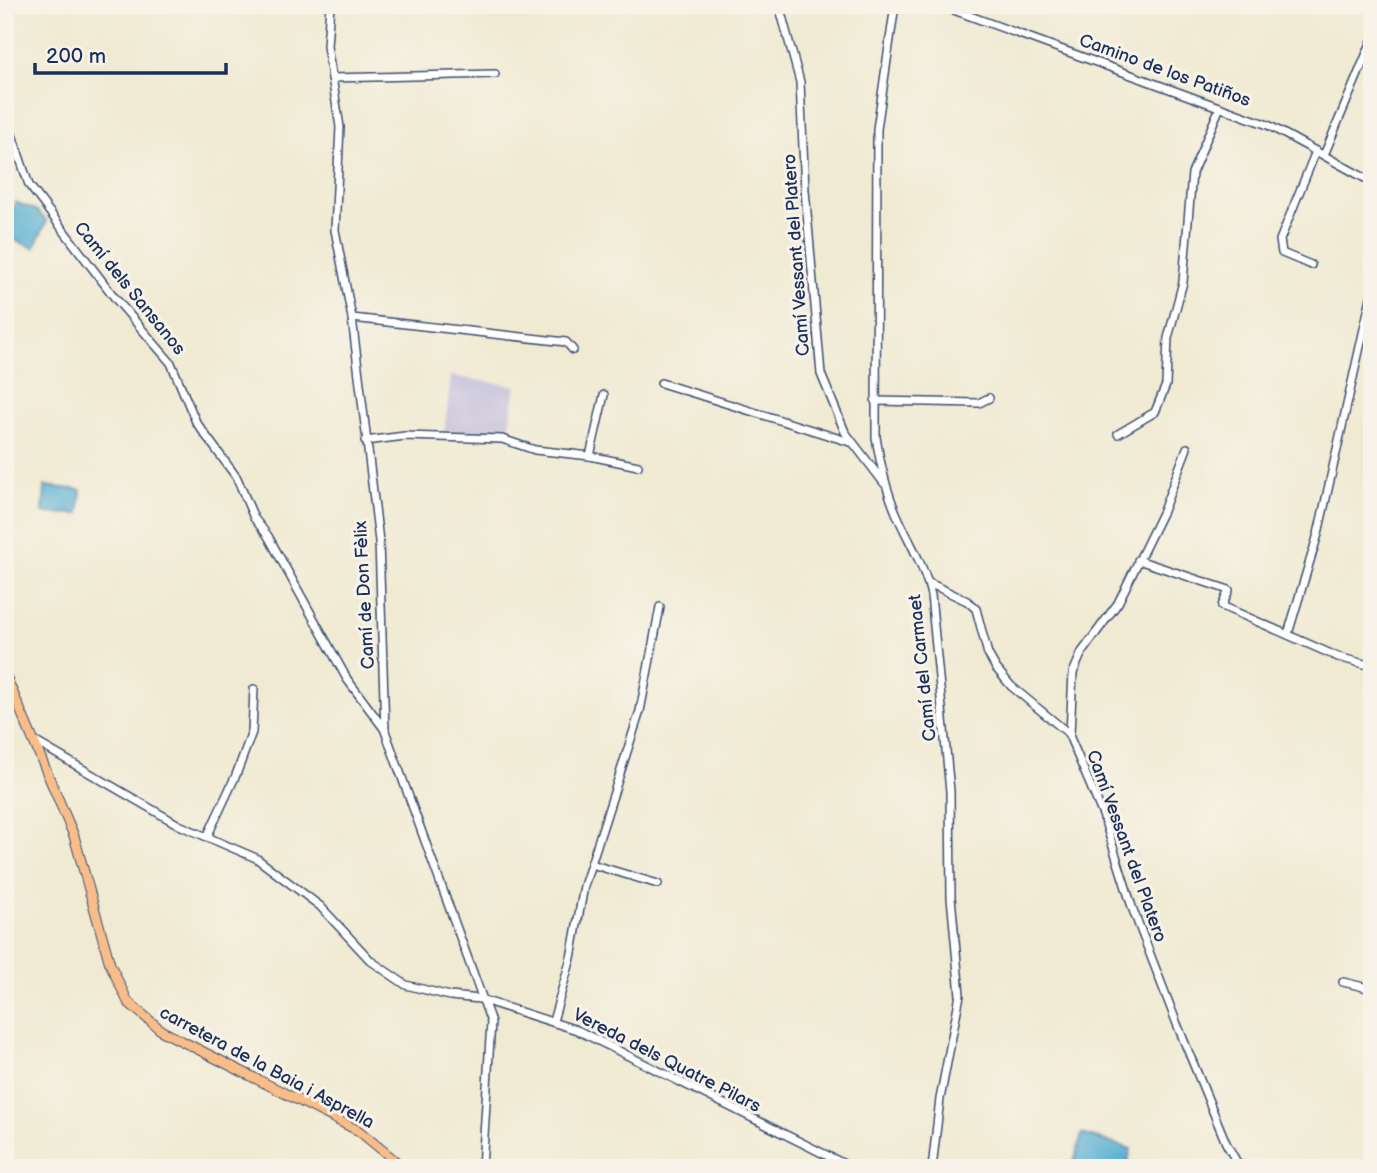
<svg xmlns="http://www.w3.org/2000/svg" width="1377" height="1173" font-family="'Balsamiq Sans',sans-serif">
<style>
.industrial{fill:#c4c0db}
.water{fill:#54aed2;stroke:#386e98;stroke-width:2}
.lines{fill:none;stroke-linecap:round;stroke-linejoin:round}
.minor-casing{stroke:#3b4b6f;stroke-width:10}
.major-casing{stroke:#3b4b6f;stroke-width:11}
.minor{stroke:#fff;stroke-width:7}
.major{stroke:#f8bd89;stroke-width:9}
.labels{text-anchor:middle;stroke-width:6;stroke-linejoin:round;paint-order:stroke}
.street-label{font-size:18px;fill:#1b2f5e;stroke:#f7f3e8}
</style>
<rect width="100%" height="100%" fill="#f7f3e8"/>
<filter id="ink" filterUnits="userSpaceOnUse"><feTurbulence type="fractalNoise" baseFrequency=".0143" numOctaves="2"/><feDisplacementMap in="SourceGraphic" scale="14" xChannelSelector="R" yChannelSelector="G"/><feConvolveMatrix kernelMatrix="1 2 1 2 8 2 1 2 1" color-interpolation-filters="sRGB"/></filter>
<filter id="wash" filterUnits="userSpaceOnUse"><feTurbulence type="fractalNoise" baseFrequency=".00686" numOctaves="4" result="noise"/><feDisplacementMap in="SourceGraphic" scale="28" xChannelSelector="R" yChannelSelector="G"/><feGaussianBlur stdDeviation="1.57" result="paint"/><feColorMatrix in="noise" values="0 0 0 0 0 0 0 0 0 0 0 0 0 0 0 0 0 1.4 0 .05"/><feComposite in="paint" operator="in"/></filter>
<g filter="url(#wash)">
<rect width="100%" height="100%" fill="#f0ead2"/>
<!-- industrial -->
<polygon class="industrial" points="451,376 516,386 508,436 444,433"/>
<!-- water -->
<g class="water">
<polygon points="15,202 36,210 47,221 34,248 5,236"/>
<polygon points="45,486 81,490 79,514 43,513"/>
<polygon points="1082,1134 1131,1149 1126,1168 1072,1168"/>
</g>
</g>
<g filter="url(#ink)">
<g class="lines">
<defs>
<g id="minor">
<polyline points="330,5 327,46 340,127 335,230 352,318 379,541 385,731 491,1022 482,1168"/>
<polyline points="779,5 800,82 805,190 821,374 845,432 884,483"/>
<path d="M895 5 877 129 876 437C880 463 886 490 897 515 909 542 924 565 931 595L950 791 951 897 960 995 940 1099 932 1168"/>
<polyline points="940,5 1268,125 1372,182"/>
<polyline points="332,78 495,74"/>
<polyline points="5,114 29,185 115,298 171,363 196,422 237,478 254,518 268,536 347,679 385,730"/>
<polyline points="1324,155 1372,41"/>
<polyline points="1311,265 1282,253 1280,240 1316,151"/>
<polyline points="352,318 566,342 573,350"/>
<polyline points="661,383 850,442"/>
<polyline points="875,401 979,403 989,398"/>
<polyline points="1118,434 1155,412 1166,385 1168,338 1183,282 1192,173 1220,107"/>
<polyline points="365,441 405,436 502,439 535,450 590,456 638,466"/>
<polyline points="590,456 604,395"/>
<polyline points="1138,560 1229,590 1222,606 1338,657 1372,666"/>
<polyline points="929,583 967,601 976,609 988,654 996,668 1011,686 1068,733 1103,815 1133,910 1177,1024 1226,1143 1240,1168"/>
<polyline points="1288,634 1318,534 1372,293"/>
<polyline points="1070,734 1073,673 1082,652 1118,603 1163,511 1187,448"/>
<polyline points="36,742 179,825 256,858 320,906 371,961 406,985 450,996 480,999 577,1030 852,1168"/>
<polyline points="207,837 236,775 252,732 254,689"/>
<polyline points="591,864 658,884"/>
<polyline points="1343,982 1372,989"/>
<polyline points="553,1021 571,958 584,886 640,711 660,607"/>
</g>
<polyline id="major" points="5,674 74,836 110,964 128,1002 162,1031 359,1131 404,1168"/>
</defs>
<!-- minor casing -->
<use href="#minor" class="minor-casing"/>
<!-- major casing -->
<use href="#major" class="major-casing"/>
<!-- minor -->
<use href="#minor" class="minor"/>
<!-- major -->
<use href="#major" class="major"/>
</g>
</g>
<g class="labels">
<!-- street labels -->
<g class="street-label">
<text transform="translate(1165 70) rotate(20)" y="6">Camino de los Patiños</text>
<text transform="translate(796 255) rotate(-94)" y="6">Camí Vessant del Platero</text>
<text transform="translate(130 288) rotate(51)" y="6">Camí dels Sansanos</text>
<text transform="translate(364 595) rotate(-93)" y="6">Camí de Don Fèlix</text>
<text transform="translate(922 668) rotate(-96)" y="6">Camí del Carmaet</text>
<text transform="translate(1127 846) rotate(70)" y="6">Camí Vessant del Platero</text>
<text transform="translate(667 1060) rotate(27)" y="6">Vereda dels Quatre Pilars</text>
<text transform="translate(267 1067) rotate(28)" y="6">carretera de la Baia i Asprella</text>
</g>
</g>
<!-- margin -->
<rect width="1377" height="1173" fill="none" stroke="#f7f3e8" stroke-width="28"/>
<!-- scale -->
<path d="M35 63v10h191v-10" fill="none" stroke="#1b2f5e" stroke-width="3.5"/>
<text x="46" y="63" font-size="21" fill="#1b2f5e" stroke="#f7f3e8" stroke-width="5" paint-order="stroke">200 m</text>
</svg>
